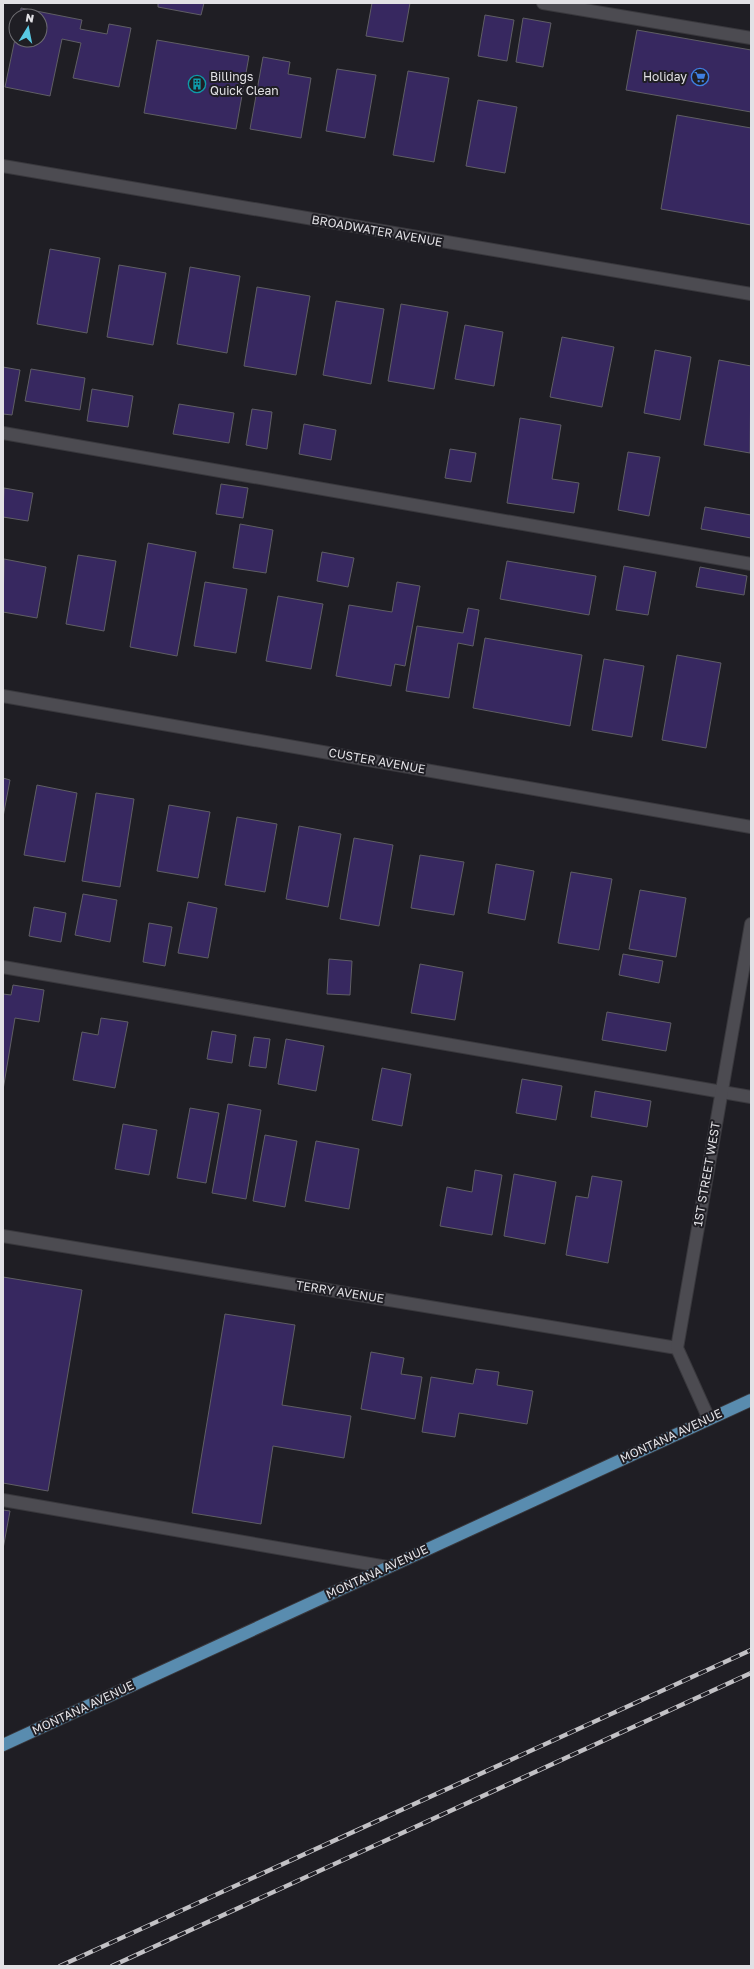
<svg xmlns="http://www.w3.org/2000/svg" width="754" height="1969" font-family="'Golos Text',sans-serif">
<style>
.building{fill:#372860;stroke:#5f5e64}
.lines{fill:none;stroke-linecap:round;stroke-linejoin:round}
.lane-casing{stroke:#39383d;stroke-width:14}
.street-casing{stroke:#39383d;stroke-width:14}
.secondary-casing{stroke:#39383d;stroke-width:14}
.primary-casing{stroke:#39383d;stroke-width:14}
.lane{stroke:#4c4b51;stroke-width:12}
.street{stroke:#4c4b51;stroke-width:12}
.secondary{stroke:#4c4b51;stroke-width:12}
.primary{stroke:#598caf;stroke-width:12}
.rail-casing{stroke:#c2c1c5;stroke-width:4.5}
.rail{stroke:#1f1e24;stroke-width:3;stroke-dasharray:9;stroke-linecap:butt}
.labels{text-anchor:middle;stroke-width:4;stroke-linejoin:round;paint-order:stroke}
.poi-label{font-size:12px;fill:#e2e1e5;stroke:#1f1e24;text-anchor:start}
.street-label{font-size:12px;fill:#e2e1e5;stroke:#1f1e24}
</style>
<rect width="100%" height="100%" fill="#1f1e24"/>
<!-- building -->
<g class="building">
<polygon points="158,3 204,3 201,15 158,7"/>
<polygon points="372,3 410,3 403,42 366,36"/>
<polygon points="21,8 82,20 80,29 107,34 109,24 131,28 119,87 73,78 81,43 62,39 50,96 5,87 16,34 16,40 40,40 40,16 20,16"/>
<polygon points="485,15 514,20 507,61 478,56"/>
<polygon points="523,18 551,23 543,67 516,62"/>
<polygon points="637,30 751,50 751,112 626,90"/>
<polygon points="157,40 249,56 236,129 144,113"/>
<polygon points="263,57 290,62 288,74 311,78 301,138 250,129"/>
<polygon points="337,69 376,75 365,138 326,131"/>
<polygon points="408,71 449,78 434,162 393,155"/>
<polygon points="478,100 517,107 505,173 466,166"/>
<polygon points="677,115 751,128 751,225 661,209"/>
<polygon points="50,249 100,258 87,333 37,324"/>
<polygon points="119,265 166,273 153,345 107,337"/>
<polygon points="190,267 240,276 227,353 177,344"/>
<polygon points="257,287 310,296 296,375 244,366"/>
<polygon points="336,301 384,309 371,384 323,375"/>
<polygon points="401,304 448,312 434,389 388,381"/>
<polygon points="465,325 503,332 494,386 455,379"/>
<polygon points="562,337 614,347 602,407 550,397"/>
<polygon points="655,350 691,357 680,420 644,413"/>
<polygon points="719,360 751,366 750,453 704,445"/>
<polygon points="3,367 20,370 12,415 3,414"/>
<polygon points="31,369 85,378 80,410 25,401"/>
<polygon points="92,389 133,396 128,427 87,421"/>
<polygon points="179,404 234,413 229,443 173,434"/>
<polygon points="252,409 272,412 267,449 246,445"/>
<polygon points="520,418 561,425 552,479 579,483 574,513 507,503"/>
<polygon points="304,424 336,430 331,460 299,454"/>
<polygon points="450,449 476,453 471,482 445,478"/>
<polygon points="628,452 660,457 649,516 618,510"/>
<polygon points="221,484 248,488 243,518 216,514"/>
<polygon points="4,488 33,493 28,521 3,517"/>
<polygon points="705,507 751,515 751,538 701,529"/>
<polygon points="240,524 273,530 266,573 233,568"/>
<polygon points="148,543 196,552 177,656 130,647"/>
<polygon points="322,552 354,558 348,587 317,581"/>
<polygon points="78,555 116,561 104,631 66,624"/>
<polygon points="4,559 46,567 37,618 3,612"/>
<polygon points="507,561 596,576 589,615 500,599"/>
<polygon points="624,566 656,572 648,615 616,610"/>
<polygon points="700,567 747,576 744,595 696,587"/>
<polygon points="205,582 247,589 236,653 194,646"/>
<polygon points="397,582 420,586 405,666 395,664 391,686 336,676 349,605 392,612"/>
<polygon points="278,596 323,604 311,669 266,661"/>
<polygon points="468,608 479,610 473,646 458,643 449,698 406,691 417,626 463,633"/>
<polygon points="485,638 582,655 570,726 473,708"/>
<polygon points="677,655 721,663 706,748 662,740"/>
<polygon points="604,659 644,666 632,737 592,730"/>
<polygon points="3,778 10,780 3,817"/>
<polygon points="37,785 77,793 65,862 24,855"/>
<polygon points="96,793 134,799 120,887 82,881"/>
<polygon points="169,805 210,812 198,878 157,871"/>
<polygon points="237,817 277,824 265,892 225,885"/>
<polygon points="299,826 341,834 328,907 286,899"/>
<polygon points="354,838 393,845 379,926 340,919"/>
<polygon points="420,855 464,862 454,915 411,908"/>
<polygon points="496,864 534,871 525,920 488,913"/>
<polygon points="571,872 612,879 599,950 558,943"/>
<polygon points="640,890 686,898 676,957 629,949"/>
<polygon points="83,894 117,900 110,942 75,935"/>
<polygon points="188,902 217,908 208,958 178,953"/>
<polygon points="34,907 66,913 61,942 29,936"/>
<polygon points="149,923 172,927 165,966 143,962"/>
<polygon points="623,954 663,961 659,983 619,975"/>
<polygon points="329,959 352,961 350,995 327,994"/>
<polygon points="420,964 463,972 455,1020 411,1013"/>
<polygon points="13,985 44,990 39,1022 15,1018 3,1090 3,994 11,995"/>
<polygon points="607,1012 671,1023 666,1051 602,1040"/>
<polygon points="101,1018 128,1022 115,1088 73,1080 82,1032 98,1035"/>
<polygon points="212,1031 236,1035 232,1063 207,1059"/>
<polygon points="254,1037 270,1039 266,1068 249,1066"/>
<polygon points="286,1039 324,1046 316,1091 278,1084"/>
<polygon points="382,1068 411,1074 402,1126 372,1120"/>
<polygon points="522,1079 562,1086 556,1120 516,1113"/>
<polygon points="595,1091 651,1101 647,1127 591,1117"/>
<polygon points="228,1104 261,1110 246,1199 212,1193"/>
<polygon points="190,1108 219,1113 206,1183 177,1178"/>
<polygon points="123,1124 157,1130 149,1175 115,1169"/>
<polygon points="265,1135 297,1141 285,1207 253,1201"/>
<polygon points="316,1141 359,1149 349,1209 305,1201"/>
<polygon points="475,1170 502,1175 492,1235 440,1226 447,1187 472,1192"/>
<polygon points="514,1174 556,1182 545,1244 504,1236"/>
<polygon points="592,1176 622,1181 608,1263 566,1255 576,1196 588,1198"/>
<polygon points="3,1277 82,1290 48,1491 3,1483"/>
<polygon points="225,1314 295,1325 282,1405 351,1416 344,1458 273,1446 261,1524 192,1513"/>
<polygon points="371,1352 404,1358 401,1374 422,1377 415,1419 361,1409"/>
<polygon points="476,1369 499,1372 497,1385 533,1391 527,1424 459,1413 455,1437 422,1432 431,1377 473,1384"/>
<polygon points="3,1510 10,1511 3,1549"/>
</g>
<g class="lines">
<defs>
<g id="lane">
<polyline points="543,3 751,38"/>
<polyline points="3,433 751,564"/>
<polyline points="3,967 751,1097"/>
<polyline points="3,1500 387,1567"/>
</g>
<g id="street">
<polyline points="3,696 751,827"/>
<polyline points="3,1236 677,1348"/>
<polyline points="709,1419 677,1348 751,924"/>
</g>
<polyline id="secondary" points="3,166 751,294"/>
<polyline id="primary" points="3,1745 751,1400"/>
</defs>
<!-- lane casing -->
<use href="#lane" class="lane-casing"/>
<!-- street casing -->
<use href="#street" class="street-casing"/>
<!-- secondary casing -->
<use href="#secondary" class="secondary-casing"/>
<!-- primary casing -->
<use href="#primary" class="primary-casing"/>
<!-- lane -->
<use href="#lane" class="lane"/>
<!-- street -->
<use href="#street" class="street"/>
<!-- secondary -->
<use href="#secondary" class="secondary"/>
<!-- primary -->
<use href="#primary" class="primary"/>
<defs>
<g id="rail">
<polyline points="60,1966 751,1650"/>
<polyline points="112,1966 751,1673"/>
</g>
</defs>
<!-- rail casing -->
<use href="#rail" class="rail-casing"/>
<!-- rail -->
<use href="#rail" class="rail"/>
</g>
<!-- icons -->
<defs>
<symbol id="supermarket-ring" viewBox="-11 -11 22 22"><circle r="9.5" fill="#1f1e24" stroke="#3f7fe0" stroke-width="1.5"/><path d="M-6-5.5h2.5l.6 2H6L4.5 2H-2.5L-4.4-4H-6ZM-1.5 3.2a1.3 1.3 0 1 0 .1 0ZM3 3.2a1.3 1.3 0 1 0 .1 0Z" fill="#3f7fe0"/></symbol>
<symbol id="building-ring" viewBox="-11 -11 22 22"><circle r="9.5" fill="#1f1e24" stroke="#0f9aa8" stroke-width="1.5"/><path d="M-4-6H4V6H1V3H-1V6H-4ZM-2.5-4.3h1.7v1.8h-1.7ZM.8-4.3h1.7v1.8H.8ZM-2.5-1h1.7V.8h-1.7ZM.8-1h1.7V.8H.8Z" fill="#0f9aa8"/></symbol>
</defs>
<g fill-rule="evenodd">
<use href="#supermarket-ring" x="690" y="67" width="20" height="20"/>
<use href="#building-ring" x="187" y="74" width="20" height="20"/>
</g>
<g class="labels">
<!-- poi labels -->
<g class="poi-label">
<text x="210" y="81">Billings<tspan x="210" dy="14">Quick Clean</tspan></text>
<text x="687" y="81" text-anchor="end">Holiday</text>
</g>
<!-- street labels -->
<g class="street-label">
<text transform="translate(377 231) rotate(10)" y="4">BROADWATER AVENUE</text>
<text transform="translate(377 761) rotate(10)" y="4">CUSTER AVENUE</text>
<text transform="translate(707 1174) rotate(-80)" y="4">1ST STREET WEST</text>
<text transform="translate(340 1292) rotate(9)" y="4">TERRY AVENUE</text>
<text transform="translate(671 1436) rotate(-25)" y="4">MONTANA AVENUE</text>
<text transform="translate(377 1572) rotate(-25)" y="4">MONTANA AVENUE</text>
<text transform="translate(83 1708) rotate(-25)" y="4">MONTANA AVENUE</text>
</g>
</g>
<!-- border -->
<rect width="754" height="1969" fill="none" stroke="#e2e1e5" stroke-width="8"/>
<!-- north arrow -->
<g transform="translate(28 28) rotate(10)"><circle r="19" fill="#1f1e24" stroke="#6d6c71"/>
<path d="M0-3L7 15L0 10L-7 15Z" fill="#58c9e3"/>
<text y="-6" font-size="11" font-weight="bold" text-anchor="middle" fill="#e2e1e5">N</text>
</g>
</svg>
